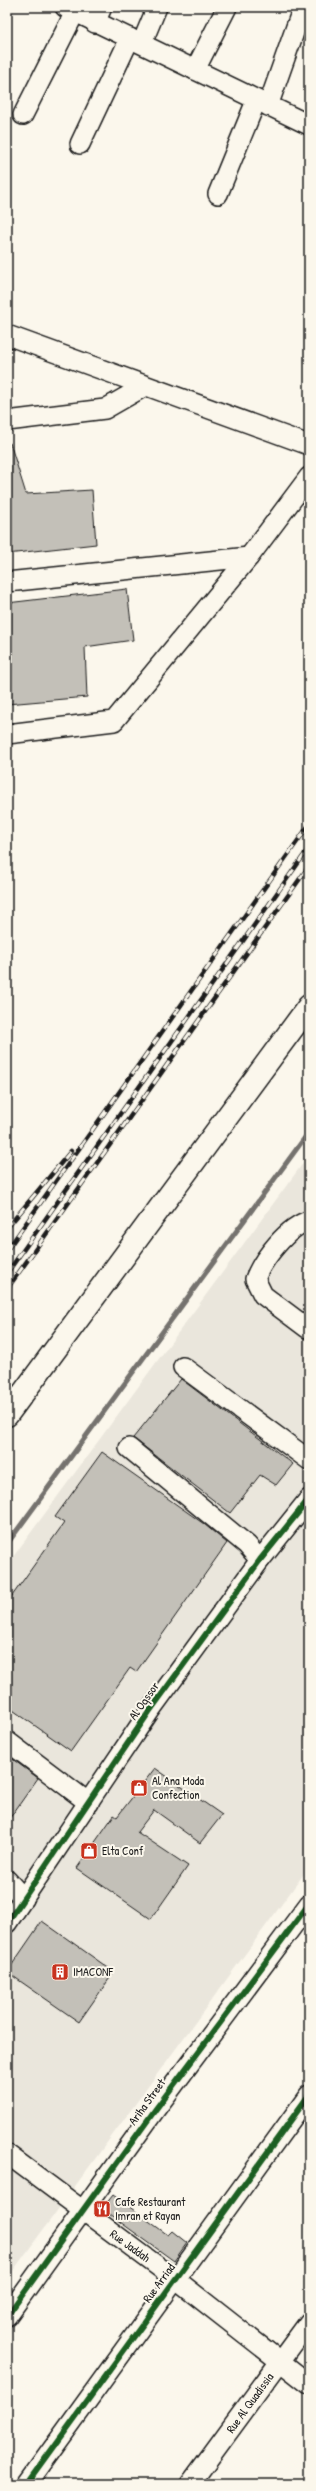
<svg xmlns="http://www.w3.org/2000/svg" width="316" height="2491" font-family="'Patrick Hand',sans-serif">
<style>
.built{fill:#eae6dc}
.lines{fill:none;stroke-linecap:round;stroke-linejoin:round}
.stream{stroke:#74726e;stroke-width:5}
.building{fill:#c3c0b8;stroke:#1c1c1c}
.minor-casing{stroke:#1c1c1c;stroke-width:22}
.major-casing{stroke:#1c1c1c;stroke-width:25}
.minor{stroke:#fbf7ec;stroke-width:19}
.major{stroke:#fbf7ec;stroke-width:22}
.rail-casing{stroke:#1c1c1c;stroke-width:4.5}
.rail{stroke:#fbf7ec;stroke-width:3;stroke-dasharray:9;stroke-linecap:butt}
.cycleway-casing{stroke:#fbf7ec;stroke-width:8}
.cycleway{stroke:#1b5e20;stroke-width:6}
.labels{text-anchor:middle;stroke-width:4;stroke-linejoin:round;paint-order:stroke}
.street-label{font-size:12px;fill:#1c1c1c;stroke:#fbf7ec}
.poi-label{font-size:12px;fill:#1c1c1c;stroke:#fbf7ec;text-anchor:start}
</style>
<rect width="100%" height="100%" fill="#fbf7ec"/>
<filter id="ink" filterUnits="userSpaceOnUse"><feTurbulence type="fractalNoise" baseFrequency=".025" numOctaves="2"/><feDisplacementMap in="SourceGraphic" scale="8" xChannelSelector="R" yChannelSelector="G"/><feConvolveMatrix kernelMatrix="1 2 1 2 8 2 1 2 1" color-interpolation-filters="sRGB"/></filter>
<g filter="url(#ink)">
<!-- built -->
<polygon class="built" points="309,1155 309,1867 7,2279 7,1565"/>
<g class="lines">
<!-- stream -->
<polyline class="stream" points="7,1544 309,1132"/>
</g>
<!-- building -->
<g class="building">
<polygon points="7,443 10,443 26,494 92,490 96,544 7,554"/>
<polygon points="127,589 133,640 85,647 87,697 7,704 7,603"/>
<polygon points="181,1379 293,1464 276,1485 260,1475 230,1513 133,1438"/>
<polygon points="102,1452 204,1524 227,1543 136,1672 130,1668 71,1751 7,1706 7,1603 64,1523 55,1517"/>
<polygon points="7,1755 38,1778 7,1822"/>
<polygon points="155,1768 222,1815 200,1843 154,1810 137,1832 188,1866 151,1919 77,1868 114,1815 117,1817"/>
<polygon points="42,1921 114,1972 79,2022 7,1972"/>
<polygon points="113,2195 168,2235 172,2231 187,2243 174,2261 102,2209"/>
</g>
<g class="lines">
<defs>
<g id="minor">
<polyline points="65,7 309,125"/>
<polyline points="95,23 102,7"/>
<polyline points="142,43 157,7"/>
<polyline points="195,70 227,7"/>
<polyline points="268,106 303,7"/>
<polyline points="23,115 75,12"/>
<polyline points="80,144 130,38"/>
<polyline points="218,194 256,101"/>
<polyline points="7,335 309,445"/>
<polyline points="7,421 105,409 145,386"/>
<polyline points="7,582 249,557"/>
<polyline points="7,734 114,721 249,557 309,477"/>
<path d="M307 1328 263 1295 255 1279C262 1260 288 1226 309 1221"/>
<polyline points="183,1367 309,1460"/>
<polyline points="129,1448 247,1545 260,1560"/>
<polyline points="7,1741 89,1803"/>
<polyline points="7,1880 24,1899"/>
<polyline points="7,1923 149,1712 260,1560 309,1499"/>
<polyline points="7,2154 175,2279 309,2384"/>
<polyline points="7,2316 155,2110 309,1904"/>
<polyline points="27,2484 309,2095"/>
<polyline points="190,2484 309,2322"/>
</g>
<polyline id="major" points="7,1415 309,1006"/>
</defs>
<!-- minor casing -->
<use href="#minor" class="minor-casing"/>
<!-- major casing -->
<use href="#major" class="major-casing"/>
<!-- minor -->
<use href="#minor" class="minor"/>
<!-- major -->
<use href="#major" class="major"/>
<defs>
<g id="rail">
<polyline points="7,1228 71,1151"/>
<polyline points="7,1250 309,825"/>
<polyline points="7,1273 309,848"/>
<polyline points="7,1289 309,866"/>
</g>
</defs>
<!-- rail casing -->
<use href="#rail" class="rail-casing"/>
<!-- rail -->
<use href="#rail" class="rail"/>
<defs>
<g id="cycleway">
<polyline points="7,1923 149,1712 260,1560 309,1499"/>
<polyline points="7,2316 155,2110 309,1904"/>
<polyline points="27,2484 309,2095"/>
</g>
</defs>
<!-- cycleway casing -->
<use href="#cycleway" class="cycleway-casing"/>
<!-- cycleway -->
<use href="#cycleway" class="cycleway"/>
</g>
</g>
<!-- icons -->
<defs>
<symbol id="shop-square" viewBox="-11 -11 22 22"><rect x="-9" y="-9" width="18" height="18" rx="4" fill="#c8321e" stroke="#fbf7ec"/><path d="M-5-2.5h2.3a2.7 3.5 0 0 1 5.4 0H5L5.5 6h-11ZM-1.5-2.5h3a1.5 2.3 0 0 0-3 0Z" fill="#fff"/></symbol>
<symbol id="building-square" viewBox="-11 -11 22 22"><rect x="-9" y="-9" width="18" height="18" rx="4" fill="#c8321e" stroke="#fbf7ec"/><path d="M-4-6H4V6H1V3H-1V6H-4ZM-2.5-4.3h1.7v1.8h-1.7ZM.8-4.3h1.7v1.8H.8ZM-2.5-1h1.7V.8h-1.7ZM.8-1h1.7V.8H.8Z" fill="#fff"/></symbol>
<symbol id="restaurant-square" viewBox="-11 -11 22 22"><rect x="-9" y="-9" width="18" height="18" rx="4" fill="#c8321e" stroke="#fbf7ec"/><path d="M-5-6h1v4h1v-4h1v4h1v-4h1v5L-1.5 .5V6h-2V.5L-5-1ZM5-6V6H3V1.5H1.5Q1.5-4 5-6Z" fill="#fff"/></symbol>
</defs>
<g fill-rule="evenodd">
<use href="#shop-square" x="129" y="1778" width="20" height="20"/>
<use href="#shop-square" x="79" y="1841" width="20" height="20"/>
<use href="#building-square" x="50" y="1962" width="20" height="20"/>
<use href="#restaurant-square" x="92" y="2199" width="20" height="20"/>
</g>
<g class="labels">
<!-- street labels -->
<g class="street-label">
<text transform="translate(144 1701) rotate(-55)" y="4">Al Oqssor</text>
<text transform="translate(147 2102) rotate(-54)" y="4">Ariha Street</text>
<text transform="translate(130 2246) rotate(36)" y="4">Rue Jaddah</text>
<text transform="translate(159 2283) rotate(-54)" y="4">Rue Arriad</text>
<text transform="translate(250 2403) rotate(-54)" y="4">Rue Al Quadissia</text>
</g>
<!-- poi labels -->
<g class="poi-label">
<text x="152" y="1785">Al Ana Moda<tspan x="152" dy="14">Confection</tspan></text>
<text x="102" y="1855">Elta Conf</text>
<text x="73" y="1976">IMACONF</text>
<text x="115" y="2206">Cafe Restaurant<tspan x="115" dy="14">Imran et Rayan</tspan></text>
</g>
</g>
<!-- margin -->
<rect width="316" height="2491" fill="none" stroke="#fbf7ec" stroke-width="24"/>
<rect x="12" y="12" width="292" height="2467" fill="none" stroke="#1c1c1c" stroke-width="1.5" filter="url(#ink)"/>
</svg>
